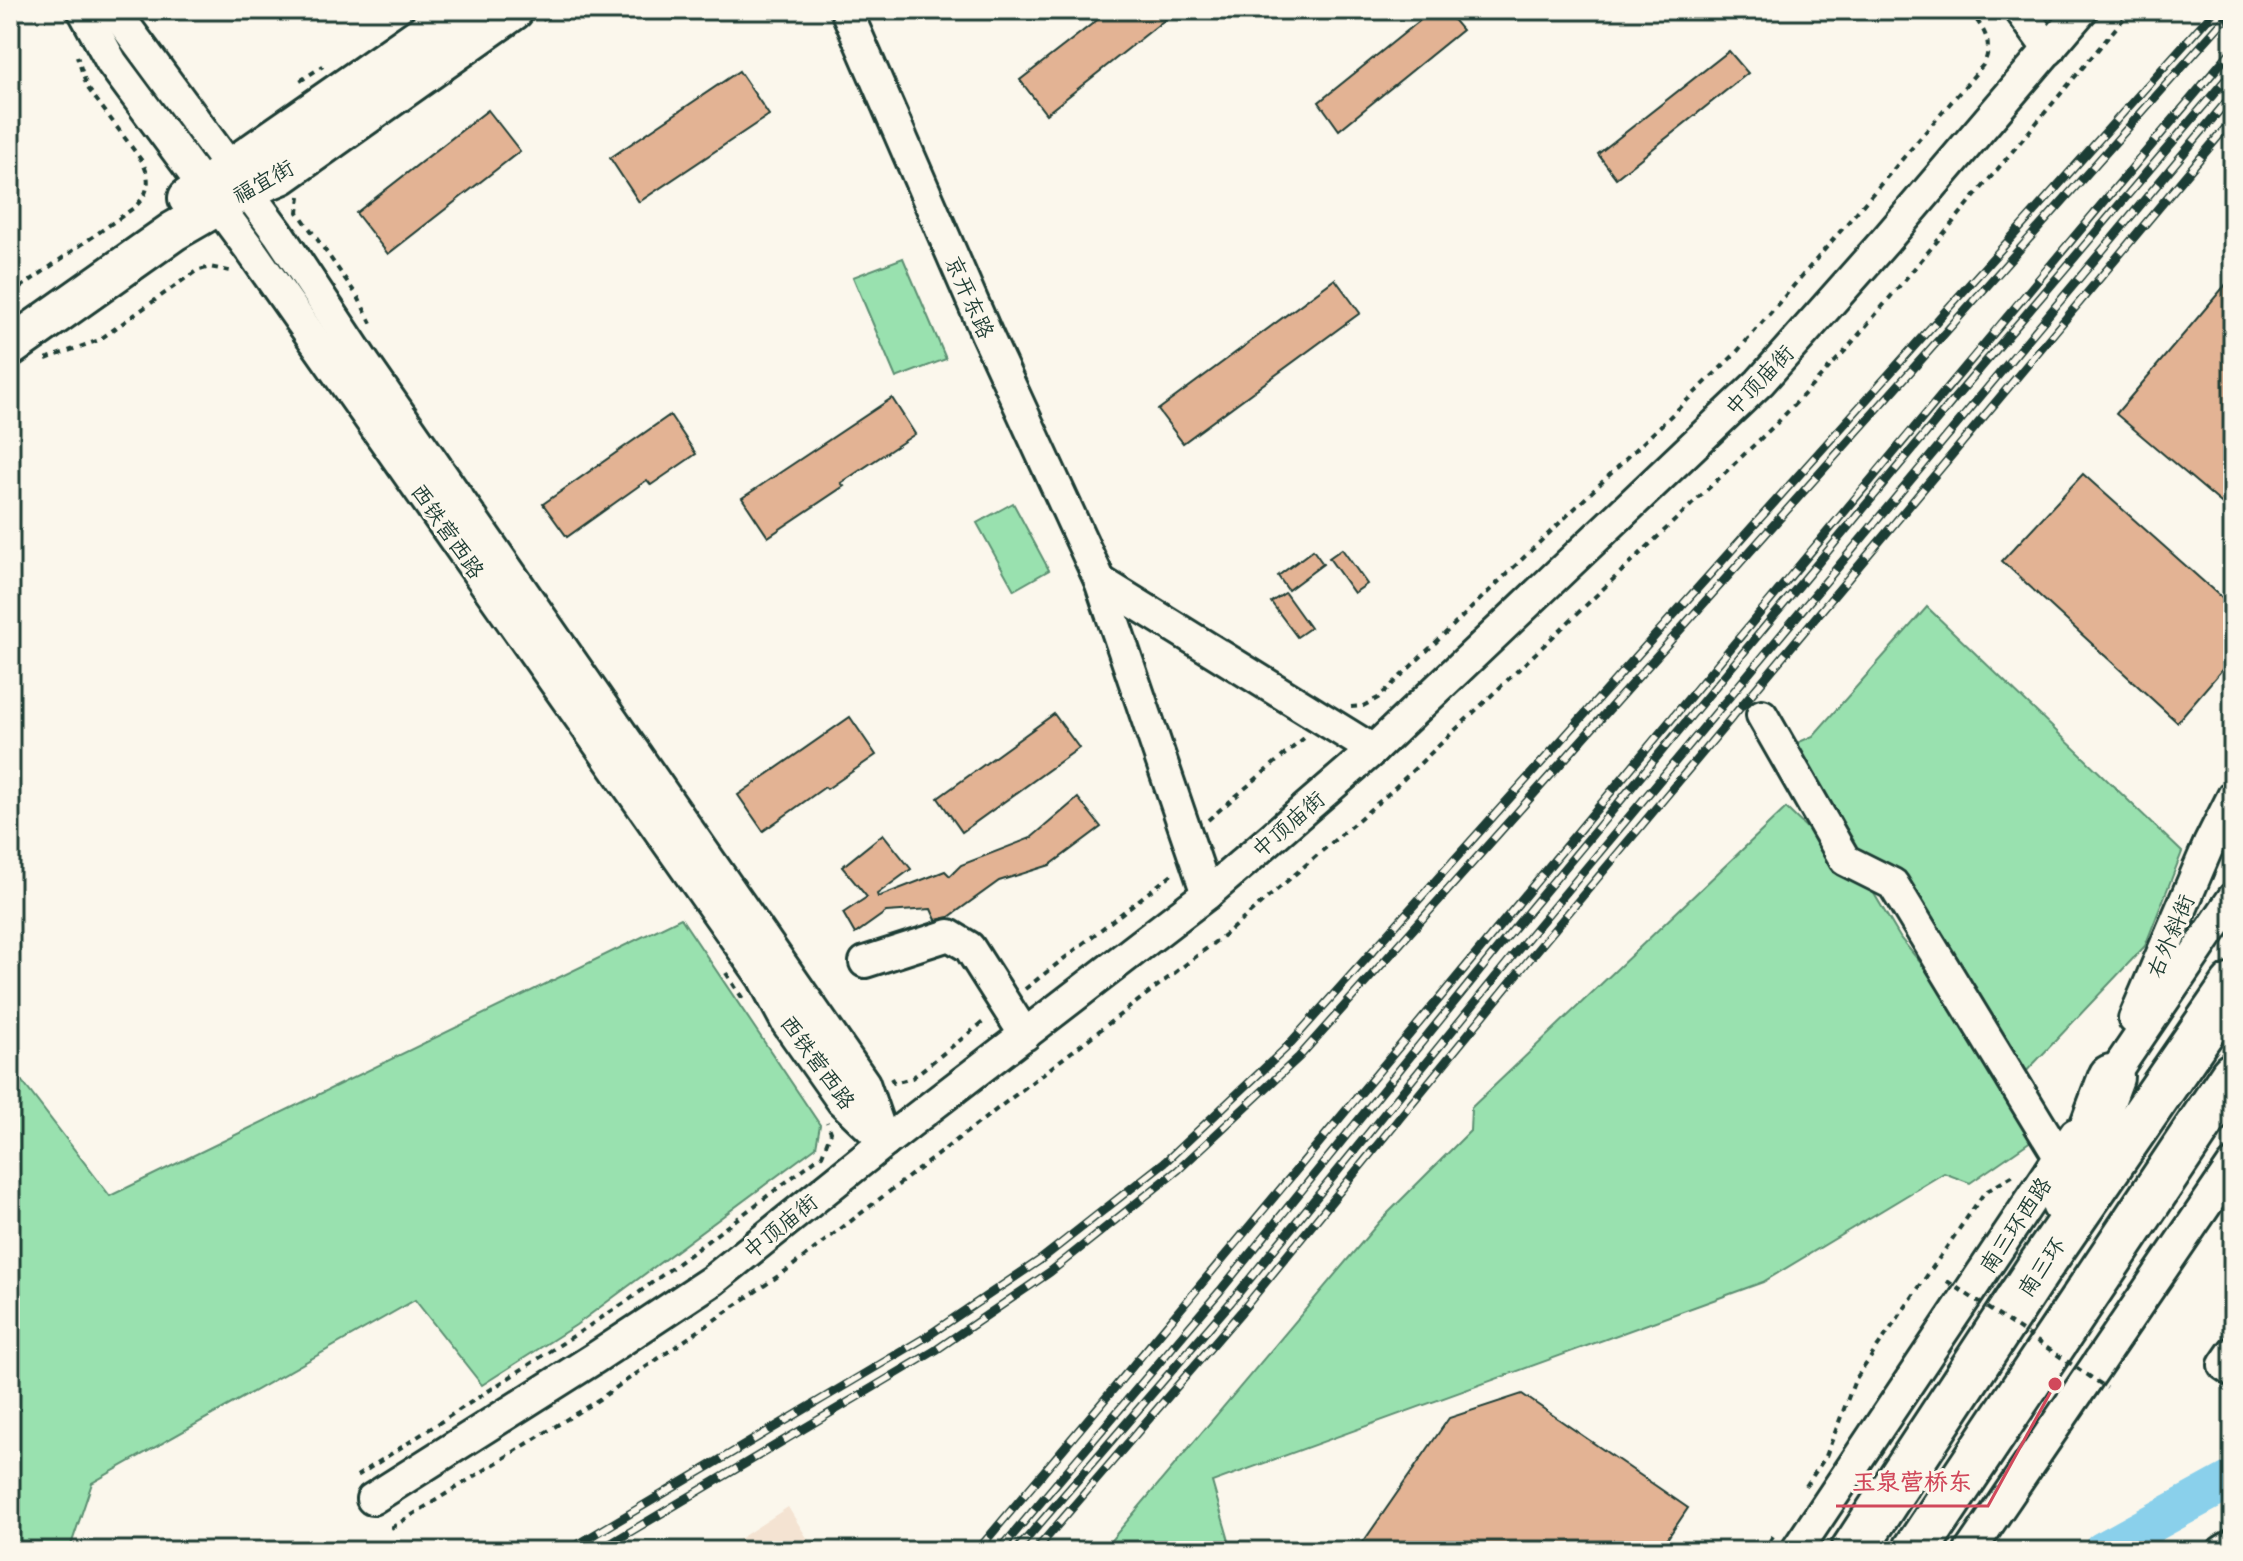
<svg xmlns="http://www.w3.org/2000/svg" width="2243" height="1561" font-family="Mali,'LXGW WenKai TC',sans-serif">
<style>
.built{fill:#f4e3d2}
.green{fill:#99e1af;stroke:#5c8f72;stroke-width:2}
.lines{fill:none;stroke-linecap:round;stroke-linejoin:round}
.river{stroke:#8ad0eb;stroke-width:38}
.building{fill:#e3b394;stroke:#1f3d34;stroke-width:2}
.minor-casing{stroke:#1f3d34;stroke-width:36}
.major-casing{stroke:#1f3d34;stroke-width:44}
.highway-casing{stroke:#1f3d34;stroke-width:50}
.path{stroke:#1f3d34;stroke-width:4;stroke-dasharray:6 6;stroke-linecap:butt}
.minor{stroke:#fbf7ec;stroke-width:30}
.major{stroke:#fbf7ec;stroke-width:38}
.highway{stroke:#fbf7ec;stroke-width:44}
.rail-casing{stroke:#1f3d34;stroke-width:9}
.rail{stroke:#fbf7ec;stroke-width:6;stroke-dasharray:18;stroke-linecap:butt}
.path-bridge{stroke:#1f3d34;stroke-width:4;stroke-dasharray:6 6;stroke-linecap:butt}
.labels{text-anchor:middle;stroke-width:6;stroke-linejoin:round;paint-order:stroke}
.street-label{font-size:22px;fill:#1f3d34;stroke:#fbf7ec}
.leader{fill:none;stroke:#d1495b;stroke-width:3}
.callout-dot{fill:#d1495b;stroke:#fbf7ec;stroke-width:3}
.callout-label{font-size:24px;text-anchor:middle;font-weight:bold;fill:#d1495b;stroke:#fbf7ec;stroke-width:6;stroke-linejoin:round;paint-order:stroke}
</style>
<rect width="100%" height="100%" fill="#fbf7ec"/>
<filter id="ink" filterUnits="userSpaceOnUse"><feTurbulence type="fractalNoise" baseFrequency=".0125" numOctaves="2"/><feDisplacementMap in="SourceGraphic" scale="16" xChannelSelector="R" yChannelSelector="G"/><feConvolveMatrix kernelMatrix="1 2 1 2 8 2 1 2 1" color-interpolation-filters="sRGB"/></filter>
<g filter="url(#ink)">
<!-- built -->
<polygon class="built" points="788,1507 815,1551 721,1551"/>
<!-- green -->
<g class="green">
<polygon points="903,258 946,359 896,378 853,277"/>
<polygon points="1013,503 1049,570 1014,590 977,523"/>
<polygon points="1927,607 2182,852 2145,946 2022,1076 1849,852 1788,747 1813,736"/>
<polygon points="1786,808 1873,892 1901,939 1938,984 2038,1136 1970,1183 1944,1173 1763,1282 1212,1482 1232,1551 1102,1551 1380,1221 1470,1131 1471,1108"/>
<polygon points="681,918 820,1125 816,1147 576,1325 482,1385 415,1300 92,1483 69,1551 10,1551 10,1062 21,1080 110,1196"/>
</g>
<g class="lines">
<!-- river -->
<polyline class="river" points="2102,1551 2233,1479"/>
</g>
<!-- building -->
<g class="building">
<polygon points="1110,10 1177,10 1046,114 1020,80"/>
<polygon points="1433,10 1445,10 1462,30 1339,130 1319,102"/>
<polygon points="1729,51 1748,73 1616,178 1598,154"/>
<polygon points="739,71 769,115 639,202 610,158"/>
<polygon points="488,110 520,151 388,254 356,213"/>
<polygon points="2233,276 2233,513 2116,414"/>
<polygon points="1335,279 1360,313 1183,443 1158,410"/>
<polygon points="892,398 915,434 841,483 844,486 768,537 742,498"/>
<polygon points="670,415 696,454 651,485 647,480 567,537 543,504"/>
<polygon points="2083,474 2233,608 2233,657 2177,722 2002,561"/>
<polygon points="1342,549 1367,584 1354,593 1329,558"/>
<polygon points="1313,550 1323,564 1288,590 1278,576"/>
<polygon points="1285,593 1310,628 1297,637 1271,602"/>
<polygon points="1054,714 1079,748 962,832 938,798"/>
<polygon points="850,717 876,755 827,789 825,787 763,831 738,795"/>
<polygon points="1078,798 1101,827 1050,865 999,881 949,917 936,920 931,909 886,912 855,934 843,913 867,897 842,867 883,834 911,869 877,894 878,897 945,871 950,876 961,865 1031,838"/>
<polygon points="1522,1394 1688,1508 1659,1551 1357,1551 1449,1418"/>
</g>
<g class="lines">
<defs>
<g id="minor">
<polyline points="83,10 112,63 252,252 763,978 787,1023 842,1101 885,1142"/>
<polyline points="114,10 278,233 365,364 864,1083 881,1133"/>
<polyline points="846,10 987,335 1100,581 1207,894"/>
<polyline points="2020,10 2049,50"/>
<polyline points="1100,581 1373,750"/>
<polyline points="1762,715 1845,860 1893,884 2060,1158"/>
<polyline points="865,962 949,935 969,947 1025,1035"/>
<polyline points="2134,1019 2209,844 2233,796"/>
<polyline points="2101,1093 2233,898"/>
<polyline points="2233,1352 2224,1365 2233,1371"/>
<polyline points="372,1499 595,1358 713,1280 885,1142 1207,894 1373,750 1760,382 1885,241 2082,10"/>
<polyline points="1796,1551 2075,1134"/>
<polyline points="1970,1551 2233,1165"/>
<polyline points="2223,1551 2233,1545"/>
</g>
<g id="major">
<polyline points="188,198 458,10"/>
<polyline points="10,347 174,231 245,190 281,175 514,10"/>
</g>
<g id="highway">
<polyline points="2064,1203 2111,1077"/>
<polyline points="1853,1551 2041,1265 2233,986"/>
<polyline points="1915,1551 2233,1075"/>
</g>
</defs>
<!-- minor casing -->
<use href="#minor" class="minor-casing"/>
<!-- major casing -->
<use href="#major" class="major-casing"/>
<!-- highway casing -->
<use href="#highway" class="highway-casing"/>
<!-- path -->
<g class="path">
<polyline points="542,20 557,10"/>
<polyline points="300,81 323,66"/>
<polyline points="300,196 298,212 358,297 372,325"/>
<path d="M10 295 135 207C150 192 151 179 142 161L87 87 77 56"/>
<polyline points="46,359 99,340 196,271 210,267 234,272"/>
<path d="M1351 707 1363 706 1378 698 1735 354 1983 65C1995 43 1983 28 1969 10"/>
<polyline points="1208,820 1304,738"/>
<polyline points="726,973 743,999"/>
<polyline points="1025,989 1172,874"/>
<polyline points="891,1078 894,1083 912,1078 987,1019"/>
<polyline points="357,1476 629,1300 822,1155 831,1132 827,1122"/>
<polyline points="1806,1486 1826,1456 1855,1380 1984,1193 2017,1173"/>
<polyline points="391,1528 601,1398 787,1270 1228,932 1387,795 1776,424 1845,351 2131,10"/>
<polyline points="1763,1551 1775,1533"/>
</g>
<!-- minor -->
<use href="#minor" class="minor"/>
<!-- major -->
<use href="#major" class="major"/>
<!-- highway -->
<use href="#highway" class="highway"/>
<defs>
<g id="rail">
<polyline points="567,1551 926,1337 1040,1260 1166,1161 1285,1049 2215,10"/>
<polyline points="598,1551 936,1350 1050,1272 1178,1170 1299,1057 2233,10"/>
<path d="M977 1551C1398 1053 1810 547 2233 49"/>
<polyline points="999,1551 1220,1291 1503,942 1955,398 2233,71"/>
<polyline points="1016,1551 1231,1302 1517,951 2233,94"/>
<polyline points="1035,1551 1241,1312 1528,961 2233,119"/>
</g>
</defs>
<!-- rail casing -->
<use href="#rail" class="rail-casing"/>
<!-- rail -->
<use href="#rail" class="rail"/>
<!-- path-bridge -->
<polyline class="path-bridge" points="1947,1281 2107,1388"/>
</g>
</g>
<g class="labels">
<!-- street labels -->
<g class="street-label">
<text transform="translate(263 181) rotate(-29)" y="8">福宜街</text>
<text transform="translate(970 297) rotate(66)" y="8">京开东路</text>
<text transform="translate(1759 380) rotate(-46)" y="8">中顶庙街</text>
<text transform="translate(448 531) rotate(55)" y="8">西铁营西路</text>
<text transform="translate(1288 824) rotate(-41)" y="8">中顶庙街</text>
<text transform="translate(2170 936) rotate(-67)" y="8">右外斜街</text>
<text transform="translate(818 1062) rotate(54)" y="8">西铁营西路</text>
<text transform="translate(2015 1225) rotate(-56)" y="8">南三环西路</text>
<text transform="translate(780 1226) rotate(-39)" y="8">中顶庙街</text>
<text transform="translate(2041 1267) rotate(-56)" y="8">南三环</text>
</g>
</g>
<!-- callouts -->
<path class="leader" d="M2055 1384L1988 1506H1836"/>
<circle class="callout-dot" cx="2055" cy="1384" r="8"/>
<g class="callout-label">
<text x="1912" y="1490">玉泉营桥东</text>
</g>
<!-- margin -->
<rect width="2243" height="1561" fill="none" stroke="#fbf7ec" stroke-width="40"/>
<rect x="20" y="20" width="2203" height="1521" fill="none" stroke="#1f3d34" stroke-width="3" filter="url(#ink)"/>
</svg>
